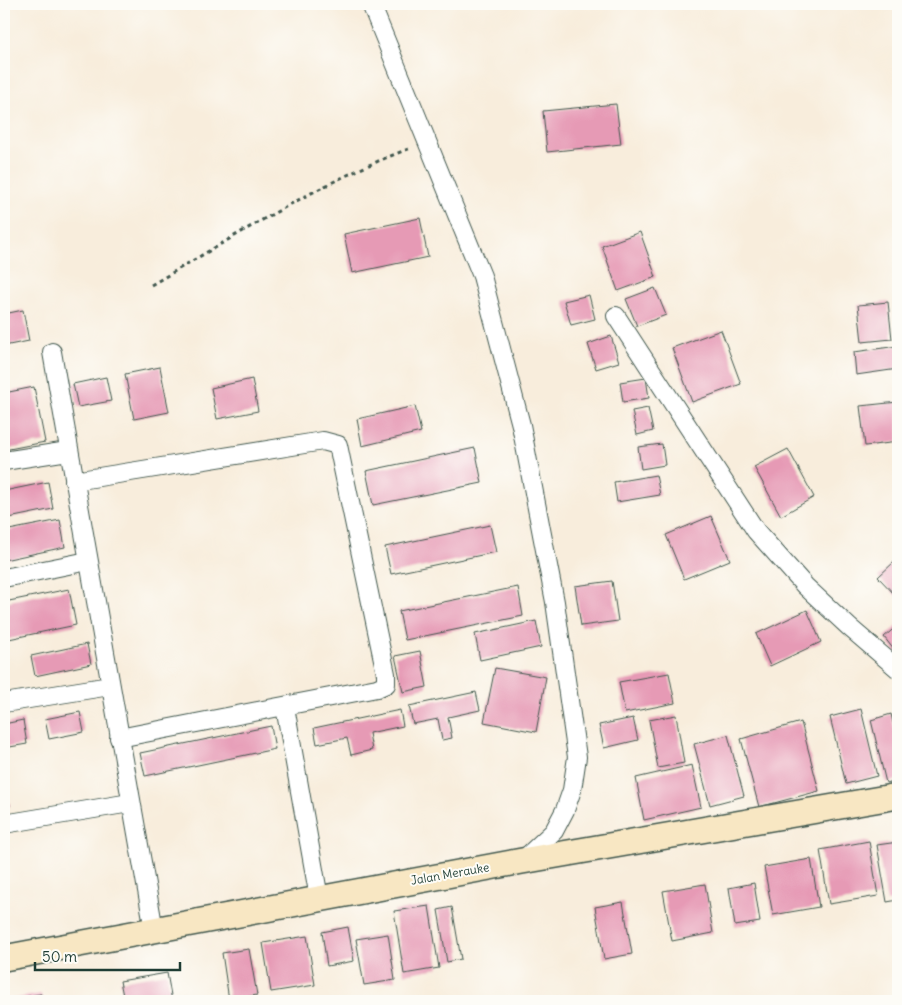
<svg xmlns="http://www.w3.org/2000/svg" width="902" height="1005" font-family="Delius,sans-serif">
<style>
.building{fill:#e69ab5}
.lines{fill:none;stroke-linecap:round;stroke-linejoin:round}
.street-casing{stroke:#40574d;stroke-width:20}
.secondary-casing{stroke:#40574d;stroke-width:28}
.path{stroke:#40574d;stroke-width:3;stroke-dasharray:4 4;stroke-linecap:butt}
.street{stroke:#fff;stroke-width:18}
.secondary{stroke:#f8e7c3;stroke-width:25}
.labels{text-anchor:middle;stroke-width:4;stroke-linejoin:round;paint-order:stroke}
.street-label{font-size:12px;fill:#1f3d34;stroke:#fdfcf7}
</style>
<rect width="100%" height="100%" fill="#fdfcf7"/>
<filter id="ink" filterUnits="userSpaceOnUse"><feTurbulence type="fractalNoise" baseFrequency=".02" numOctaves="2"/><feDisplacementMap in="SourceGraphic" scale="10" xChannelSelector="R" yChannelSelector="G"/><feConvolveMatrix kernelMatrix="1 2 1 2 8 2 1 2 1" color-interpolation-filters="sRGB"/></filter>
<filter id="wash" filterUnits="userSpaceOnUse"><feTurbulence type="fractalNoise" baseFrequency=".0096" numOctaves="4" result="noise"/><feDisplacementMap in="SourceGraphic" scale="20" xChannelSelector="R" yChannelSelector="G"/><feGaussianBlur stdDeviation="1.12" result="paint"/><feColorMatrix in="noise" values="0 0 0 0 0 0 0 0 0 0 0 0 0 0 0 0 0 1.4 0 .05"/><feComposite in="paint" operator="in"/></filter>
<g filter="url(#wash)">
<rect width="100%" height="100%" fill="#f8eddc"/>
<g id="blocks">
<!-- building -->
<g class="building">
<polygon points="616,104 621,144 547,152 543,111"/>
<polygon points="420,218 428,257 352,273 344,234"/>
<polygon points="640,232 656,277 618,291 602,246"/>
<polygon points="655,288 666,315 637,326 626,299"/>
<polygon points="589,295 595,319 571,325 564,301"/>
<polygon points="888,302 892,339 862,342 858,305"/>
<polygon points="23,310 29,341 4,346 4,314"/>
<polygon points="721,330 741,384 692,402 672,348"/>
<polygon points="611,336 619,362 596,369 588,344"/>
<polygon points="898,346 898,369 856,375 854,352"/>
<polygon points="160,367 169,412 134,419 125,374"/>
<polygon points="106,377 111,401 78,407 73,384"/>
<polygon points="646,378 649,398 623,402 620,382"/>
<polygon points="252,379 258,411 217,419 211,388"/>
<polygon points="34,387 45,442 4,450 4,393"/>
<polygon points="898,402 898,442 865,446 860,406"/>
<polygon points="415,406 421,432 362,446 357,419"/>
<polygon points="648,408 653,431 637,435 632,411"/>
<polygon points="662,444 665,465 641,469 638,447"/>
<polygon points="475,448 482,483 373,505 366,471"/>
<polygon points="788,449 814,497 781,516 754,467"/>
<polygon points="656,475 660,495 617,502 614,482"/>
<polygon points="48,482 53,509 4,519 4,491"/>
<polygon points="711,516 730,560 684,579 666,535"/>
<polygon points="60,520 65,547 4,560 4,531"/>
<polygon points="490,525 496,552 391,574 385,547"/>
<polygon points="895,561 898,564 898,598 878,577"/>
<polygon points="612,581 618,621 581,626 575,586"/>
<polygon points="518,587 523,616 405,640 399,611"/>
<polygon points="69,589 76,625 4,640 4,602"/>
<polygon points="807,610 821,642 770,666 756,634"/>
<polygon points="536,621 541,647 480,660 475,634"/>
<polygon points="898,625 898,655 884,637"/>
<polygon points="87,644 91,664 35,676 31,656"/>
<polygon points="420,651 427,687 403,692 395,656"/>
<polygon points="495,668 546,677 536,732 484,722"/>
<polygon points="669,673 675,703 625,713 619,682"/>
<polygon points="476,692 480,710 448,717 452,738 442,740 438,719 413,724 409,706"/>
<polygon points="861,709 877,776 846,784 830,717"/>
<polygon points="400,710 403,726 369,733 372,750 351,755 347,738 317,744 314,728"/>
<polygon points="80,712 84,732 49,739 45,719"/>
<polygon points="891,714 898,743 898,780 886,783 871,720"/>
<polygon points="676,715 684,763 658,768 649,720"/>
<polygon points="633,718 638,740 604,748 599,725"/>
<polygon points="23,720 27,744 4,748 4,724"/>
<polygon points="801,722 819,791 759,807 741,739"/>
<polygon points="271,726 275,749 145,776 140,753"/>
<polygon points="728,735 744,796 710,805 694,744"/>
<polygon points="692,765 701,807 644,820 636,778"/>
<polygon points="6,782 10,806 4,808 4,783"/>
<polygon points="869,841 878,896 829,904 820,850"/>
<polygon points="898,842 898,900 887,902 877,845"/>
<polygon points="811,859 819,907 773,915 764,867"/>
<polygon points="754,883 760,922 735,926 729,888"/>
<polygon points="705,884 713,933 672,941 663,891"/>
<polygon points="623,902 632,954 604,959 595,907"/>
<polygon points="429,906 439,968 404,974 394,911"/>
<polygon points="452,907 461,959 447,962 438,910"/>
<polygon points="348,927 354,961 327,966 322,932"/>
<polygon points="388,934 395,980 364,985 356,939"/>
<polygon points="307,936 315,985 271,992 263,943"/>
<polygon points="249,949 257,995 229,1000 222,953"/>
<polygon points="167,973 172,1001 124,1001 120,981"/>
<polygon points="41,994 42,1001 13,1001 12,999"/>
</g>
</g>
</g>
<g filter="url(#ink)">
<use href="#blocks" fill-opacity="0" stroke="#40574d" stroke-width="1"/>
<g class="lines">
<defs>
<g id="street">
<polyline points="371,4 482,276 521,425 555,602 577,757 572,790 565,810 554,831 522,861"/>
<polyline points="616,316 756,531 805,586 849,627 898,669"/>
<polyline points="52,352 154,930"/>
<polyline points="4,461 68,451"/>
<polyline points="74,481 323,441 338,445 386,674 386,684 377,688 119,738"/>
<polyline points="4,578 88,561"/>
<polyline points="4,703 110,686"/>
<polyline points="285,707 319,898"/>
<polyline points="4,824 130,803"/>
</g>
<polyline id="secondary" points="4,958 522,861 898,796"/>
</defs>
<!-- street casing -->
<use href="#street" class="street-casing"/>
<!-- secondary casing -->
<use href="#secondary" class="secondary-casing"/>
<!-- path -->
<path class="path" d="M151 285C236 236 319 182 411 148"/>
<!-- street -->
<use href="#street" class="street"/>
<!-- secondary -->
<use href="#secondary" class="secondary"/>
</g>
</g>
<g class="labels">
<!-- street labels -->
<g class="street-label">
<text transform="translate(450 874) rotate(-10)" y="4">Jalan Merauke</text>
</g>
</g>
<!-- margin -->
<rect width="902" height="1005" fill="none" stroke="#fdfcf7" stroke-width="20"/>
<!-- scale -->
<path d="M35 962v8h145v-8" fill="none" stroke="#1f3d34" stroke-width="2.5"/>
<text x="42" y="962" font-size="15" fill="#1f3d34" stroke="#fdfcf7" stroke-width="4" paint-order="stroke">50 m</text>
</svg>
